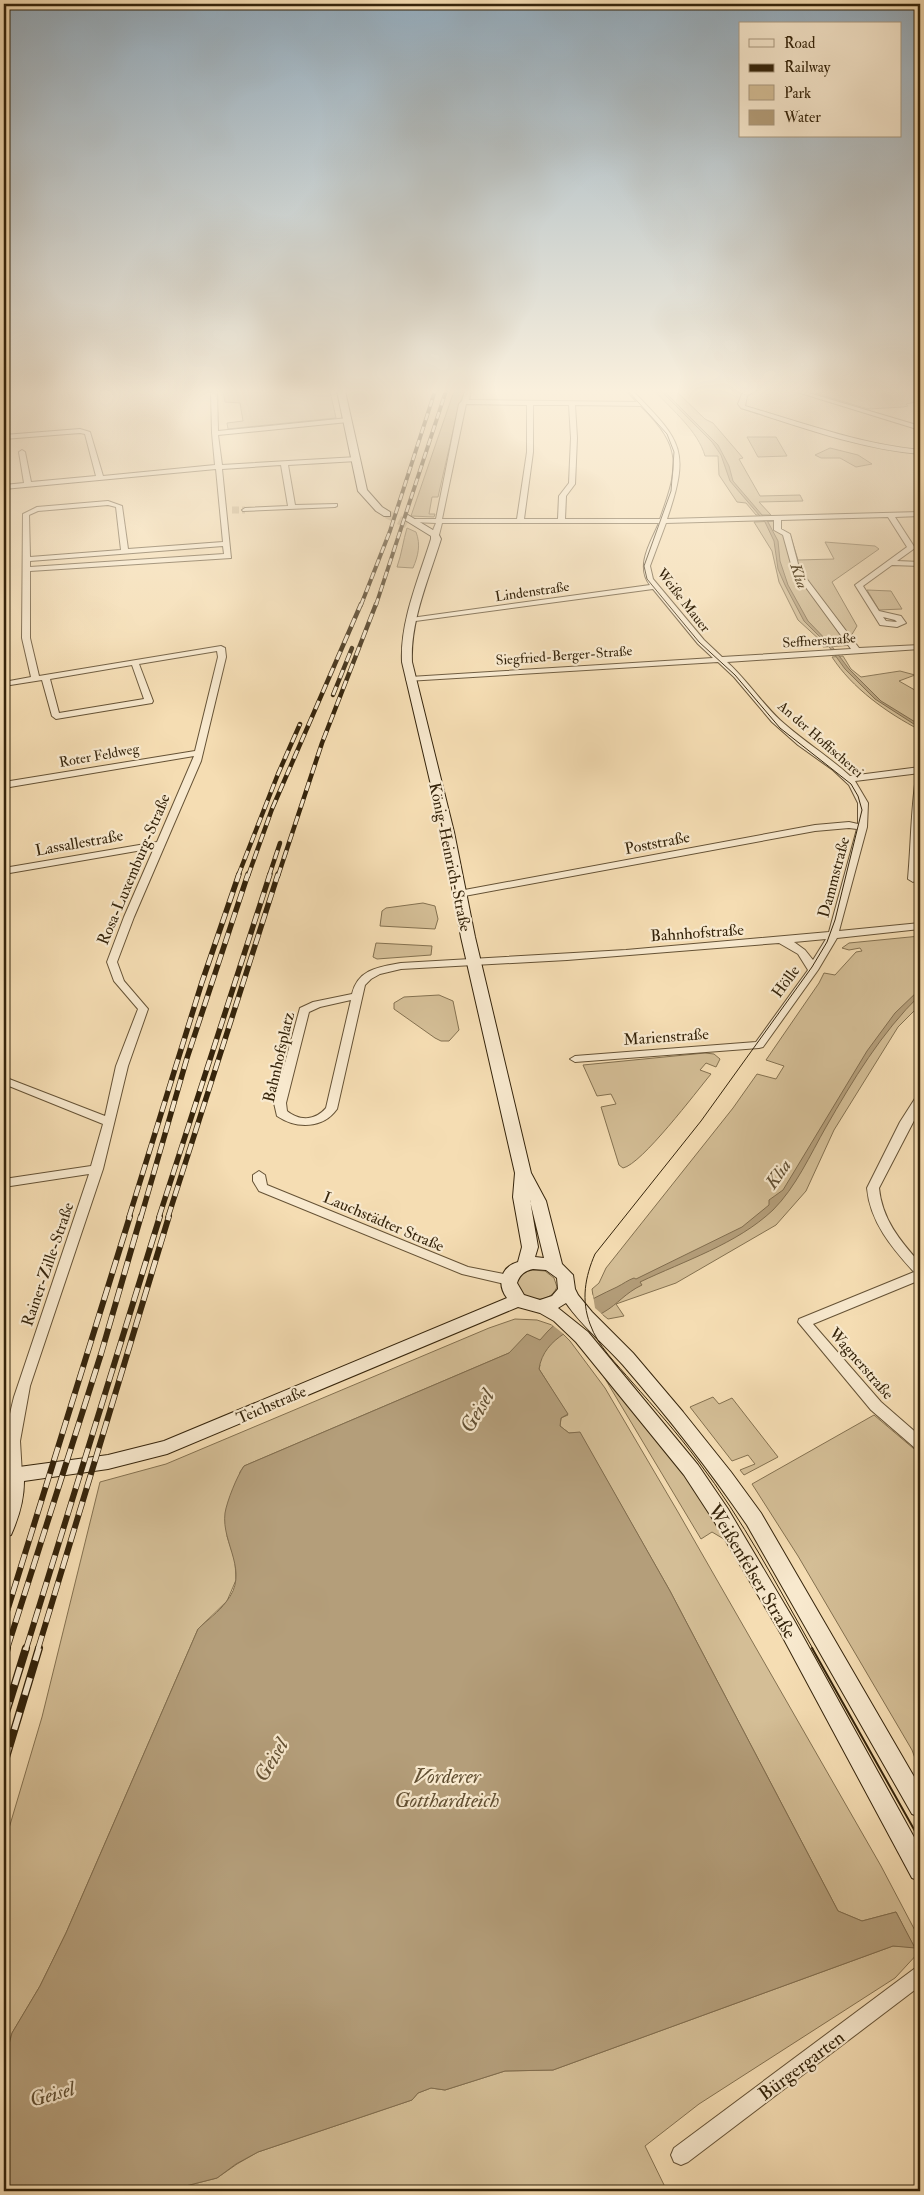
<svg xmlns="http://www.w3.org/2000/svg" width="924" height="2195" font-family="'IM FELL Double Pica',serif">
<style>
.green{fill:#d4be96;stroke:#847150}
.water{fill:#b49e7a;stroke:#816d4e}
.pier{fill:#f5ddb3}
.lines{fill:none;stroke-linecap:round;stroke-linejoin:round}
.street-tunnel{stroke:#cfb891;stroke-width:7;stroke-dasharray:7 3;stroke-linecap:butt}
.secondary-tunnel{stroke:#cfb891;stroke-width:9;stroke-dasharray:9 4.5;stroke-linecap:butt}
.street-casing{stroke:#655235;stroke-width:2}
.secondary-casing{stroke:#35240b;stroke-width:2}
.street{fill:#f8e9ce;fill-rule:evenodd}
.secondary{fill:#f8e9ce;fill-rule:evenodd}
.tram-far1{stroke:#35240b;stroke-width:1}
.tram{stroke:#35240b;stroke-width:2}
.rail-far4-casing{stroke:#35240b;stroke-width:4}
.rail-far3-casing{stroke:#35240b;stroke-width:4.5}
.rail-far2-casing{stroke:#35240b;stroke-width:5.5}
.rail-far1-casing{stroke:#35240b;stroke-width:6}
.rail-casing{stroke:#35240b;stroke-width:8}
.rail-far4{stroke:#f8e9ce;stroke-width:2.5;stroke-dasharray:7;stroke-linecap:butt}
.rail-far3{stroke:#f8e9ce;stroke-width:3;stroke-dasharray:9;stroke-linecap:butt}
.rail-far2{stroke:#f8e9ce;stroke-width:4;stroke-dasharray:11;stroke-linecap:butt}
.rail-far1{stroke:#f8e9ce;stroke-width:4.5;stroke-dasharray:14;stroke-linecap:butt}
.rail{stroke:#f8e9ce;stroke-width:5.5;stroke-dasharray:18;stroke-linecap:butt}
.labels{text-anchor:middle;stroke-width:4.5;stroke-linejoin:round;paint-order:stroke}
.far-street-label{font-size:14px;fill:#35240b;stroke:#f8e9ce}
.far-water-label{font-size:15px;font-style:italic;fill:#614f32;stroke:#f8e9ce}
.street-label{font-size:16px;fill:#35240b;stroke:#f8e9ce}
.water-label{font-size:18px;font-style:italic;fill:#614f32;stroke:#f8e9ce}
.near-street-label{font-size:19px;fill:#35240b;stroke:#f8e9ce}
.near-water-label{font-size:21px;font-style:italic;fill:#614f32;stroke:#f8e9ce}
</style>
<rect width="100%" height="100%" fill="#f5ddb3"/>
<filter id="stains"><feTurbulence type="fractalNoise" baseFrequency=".004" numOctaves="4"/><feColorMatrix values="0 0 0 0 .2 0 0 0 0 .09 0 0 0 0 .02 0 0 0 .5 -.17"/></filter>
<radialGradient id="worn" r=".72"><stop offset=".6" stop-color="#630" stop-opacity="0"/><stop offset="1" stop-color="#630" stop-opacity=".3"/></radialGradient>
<!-- green -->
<g class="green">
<polygon points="223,391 330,391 336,418 228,429 227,423 243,421 240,403 225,402"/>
<polygon points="454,391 465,391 459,405 438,497 432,497 429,514 435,514 434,517 411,516"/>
<path d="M655 391H676L705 419 713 423 743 458 739 459 760 496 800 495 803 501 759 502 771 515H756L746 503 737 502 719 475 718 456H705C698 431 672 410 655 391Z"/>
<polygon points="819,391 920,391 920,401 906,404 908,406 903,407 868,409 815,393"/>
<polygon points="747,437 776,437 787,456 758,457"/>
<polygon points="830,448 858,455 872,464 856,467 840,458 821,458 815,455"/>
<polygon points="778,521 779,530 790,534 798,560 834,559 825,542 875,546 879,549 832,582 857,626 851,636 856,645 823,647 821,641 798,620 779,582 772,551 754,522"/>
<path d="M407 528 416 532C421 545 418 556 413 568L397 567C402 553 403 541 407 528Z"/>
<polygon points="867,590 891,591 902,609 879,610"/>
<path d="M843 656 851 669 861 677 900 671 915 675 899 681 920 693V730C887 713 852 688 832 657Z"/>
<polygon points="423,903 435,906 438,919 435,929 380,926 382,911 386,908"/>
<path d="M920 936V1005L898 1027 834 1130 806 1191 776 1225 676 1283 616 1304 624 1316 608 1319C596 1310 594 1304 592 1289L599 1283 606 1268 733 1108 757 1074 776 1079 784 1066 766 1060 819 983 824 973 835 975 856 952 862 951 860 948 849 950 842 948 849 943Z"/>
<polygon points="376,943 432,946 431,955 377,959 373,957"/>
<polygon points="439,995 453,1001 459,1030 449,1041 441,1041 435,1038 394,1009 394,1003 404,997"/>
<path d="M705 1053 714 1054 720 1059 716 1067 706 1063 700 1070 711 1074C696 1092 642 1164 623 1168L619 1165 601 1107 616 1104 611 1094 597 1096 583 1065Z"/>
<path d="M533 1270 545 1271 554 1278 557 1287C548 1306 528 1300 516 1288 517 1276 521 1272 533 1270Z"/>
<polygon points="515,1319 537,1320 555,1326 570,1341 605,1388 678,1512 881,1866 920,1940 920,1951 895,1978 699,2104 645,2146 667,2191 166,2191 217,2178 237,2164 258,2152 412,2100 418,2093 431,2088 445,2090 505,2071 553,2070 893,1946 914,1947 896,1912 862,1921 838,1911 670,1591 580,1433 569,1433 560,1426 561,1418 568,1415 539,1369 540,1365 509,1353 244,1466 240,1472 227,1536 235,1561 236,1580 227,1601 198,1629 66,1933 40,1986 12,2033 4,2063 4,1845 42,1717 100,1482 166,1464 489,1328"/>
<polygon points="584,1351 685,1473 734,1545 712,1532 701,1539 604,1377"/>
<polygon points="713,1397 719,1404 732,1398 778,1457 744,1475 740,1470 755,1464 748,1455 732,1461 690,1407"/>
<polygon points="874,1415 920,1454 920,1772 912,1750 798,1556 752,1484"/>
</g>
<!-- water -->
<g class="water">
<polygon points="661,391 664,391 718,445 729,466 733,481 768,522 778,541 780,561 788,585 808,621 831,645 849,669 881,701 920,725 920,728 875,699 845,669 827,644 804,621 785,585 778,569 774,541 765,522 730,481 721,455 712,442"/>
<path d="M920 989V995C881 1033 853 1080 826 1127 810 1155 796 1187 773 1210 737 1244 684 1261 640 1282L642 1285C625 1293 618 1304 604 1312 579 1327 544 1336 539 1369L568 1414 561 1418 560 1426 569 1433 580 1432 670 1591 838 1911 862 1921 896 1912 915 1948 893 1946 553 2070 505 2071 445 2090 431 2088 418 2093 412 2100 258 2152 236 2164 217 2178 166 2191H4V2063L12 2033 40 1986 66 1933 198 1629C207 1620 219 1612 226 1602 251 1572 221 1544 225 1513 227 1501 237 1476 244 1466L509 1353 527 1334 540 1340C560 1315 589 1300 617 1287 623 1284 628 1280 634 1278L636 1279 742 1227 769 1205V1200L783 1190 867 1051 895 1013Z"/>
</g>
<!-- pier -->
<polygon class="pier" points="593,1295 595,1308 603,1315 565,1335 551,1324"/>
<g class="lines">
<!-- street-tunnel -->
<polyline class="street-tunnel" points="232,510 245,510"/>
<!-- secondary-tunnel -->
<polyline class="secondary-tunnel" points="387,514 407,524"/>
<defs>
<g id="street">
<path d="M211 391H217L218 431 348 418 351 420 348 422 218 435 222 465 357 457 360 459 357 461 288 465 295 505 337 504V506L335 507 243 511 242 510 245 508 288 506 281 465 222 469 231 558 30 571V638L39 676 221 646 225 648 226 657 201 761 134 917 117 962 124 981 148 1009 128 1066 103 1169 30 1386 20 1441 22 1475 20 1479 15 1481 10 1479C0 1456 8 1421 14 1397L89 1174 4 1187V1179L91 1166 103 1124 4 1084V1077L105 1116 116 1066 138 1009 114 981 107 962 124 917 154 848 4 874V868L157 842 194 756 4 788V782L195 751 218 657 217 651 139 664 153 701 152 703 56 719 52 716 42 680 4 686V682L31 677 22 638 23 514 37 507 108 501 122 506 128 549 223 542 216 469 4 489V485L24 483 19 452 22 450 25 452 31 482 96 476 85 434 80 433 4 439V435L80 429 90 432 103 476 215 465 212 433ZM108 505 116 507 121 550 30 557 29 515 38 511ZM223 546 224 554 30 567V561ZM132 665 144 699 59 713 50 679Z"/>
<path d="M465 391H471L469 400 637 402 627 391H633C681 441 691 449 667 519L920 512V516L895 517 915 548 897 561 920 562V566L892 565 863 586 879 611 901 616 906 623 897 627 880 625 855 585 907 547 888 517 781 520V529L790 534 798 564 806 578 859 648 920 645V649L727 662C746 679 761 702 780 720 802 740 828 756 850 776L920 767V773L855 781 868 803 867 827 839 931 920 923V929L837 938 818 970 763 1047 759 1048 575 1062 570 1059 575 1056 756 1042 808 970 798 954 779 943 567 960 401 969 380 974 371 979 365 985 337 1109C323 1129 296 1129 277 1116L274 1103 300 1008 313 1002 352 994C358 969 379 967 401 963L626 950 829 932 857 829 849 828 815 831 459 897 456 896 454 894 456 892 459 891 815 825 849 822 858 824V803L849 785 833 770 798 745 772 722 734 677 718 662 407 681 406 679 410 677 713 658 698 644 653 589 408 622V618H411L650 585C635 566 651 542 659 523H442L439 535 435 537 431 535 436 523 411 522V520L413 519H436L459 404 462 401ZM466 404 527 405V452L517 519H442ZM533 405H569L571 438 569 483 559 496 558 519H524L533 452ZM575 405 641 406C683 447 679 466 660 519H565L566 496 575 484 577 438ZM774 520V530L783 535 791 564 799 578 851 649 722 657 704 640 653 579 650 566 666 523ZM883 617 895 620 897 622 886 621ZM826 939 813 960 805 950 794 942ZM351 1000 326 1108C315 1121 299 1121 287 1111L286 1103 309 1012 320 1007Z"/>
<path d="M747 391H754L747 396 745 406C803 423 860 444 920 450V454C859 449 799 426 741 408L738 404 742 394Z"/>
<polygon points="794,391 802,391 920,426 920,430"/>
<path d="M920 774V848L918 879 913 882 908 879C911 845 911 811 916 777Z"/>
<path d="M920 1096V1109L879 1188C882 1219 900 1241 920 1263V1280L813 1324 881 1402 920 1436V1449L915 1448 871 1410 798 1322 799 1319 914 1272C892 1248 870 1222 867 1188L900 1122 916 1097Z"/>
<polygon points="259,1171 265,1175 267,1185 468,1267 509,1275 513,1277 515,1280 513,1283 509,1285 462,1274 259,1191 253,1181 253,1175"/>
<polygon points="920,1966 920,1986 688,2162 681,2165 674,2162 671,2155 674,2148 914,1969"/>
</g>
<g id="secondary">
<polygon points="337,391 345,391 367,490 382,507 390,512 390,516 384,516 376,511 358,491"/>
<path d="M408 515 438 533 441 539C429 578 410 621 412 662L454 832 475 937 531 1173 546 1201 562 1264 573 1275 575 1289 578 1295 592 1312 633 1353 683 1412 731 1472 761 1513 920 1787V1817L912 1814 747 1525C709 1469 667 1416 623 1365 604 1344 582 1326 566 1303L558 1308 588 1332 698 1465 728 1509 795 1622 920 1848V1881L912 1878 781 1634 714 1521 684 1475 576 1342 554 1321 540 1313 518 1307 167 1454 108 1469 24 1481C24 1500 19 1517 11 1535L4 1537 6 1483H4V1469L108 1455 164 1441 507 1298C497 1285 500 1267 518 1262L522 1247 513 1197 515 1173 461 937 442 832 402 662C400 621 419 578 431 539V536L405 520V516ZM530 1200V1201L544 1258 535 1257 538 1247ZM533 1269 546 1270 557 1278 558 1289 552 1296 540 1300 524 1295 517 1283C520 1274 525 1271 533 1269Z"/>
</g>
</defs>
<!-- street casing -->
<use href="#street" class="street-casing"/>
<!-- secondary casing -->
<use href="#secondary" class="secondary-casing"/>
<!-- street -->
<use href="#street" class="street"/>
<!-- secondary -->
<use href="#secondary" class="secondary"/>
<!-- tram-far1 -->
<path class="tram-far1" d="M628 391 667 434 674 452 671 491 644 566 647 579 699 642 735 675 780 728 851 784 858 796 862 810 835 920 827 942 812 967 701 1121 595 1254C585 1277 581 1300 590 1324 598 1347 617 1364 632 1382 655 1408 678 1434 698 1461 743 1520 777 1585 813 1649"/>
<!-- tram -->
<polyline class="tram" points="812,1648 920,1840"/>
<defs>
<g id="rail-far4">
<polyline points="361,605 390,531 435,391"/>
<polyline points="376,605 446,391"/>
</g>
<g id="rail-far3">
<polyline points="333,695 352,648"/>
<polyline points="238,876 278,774 300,724"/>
<polyline points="248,876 272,809 361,604"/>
<polyline points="269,876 280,843"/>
<polyline points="278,876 322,743 376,604"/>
</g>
<g id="rail-far2">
<polyline points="129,1217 202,982 239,874"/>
<polyline points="141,1217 187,1058 248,874"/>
<polyline points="159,1217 270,874"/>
<polyline points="168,1217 278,874"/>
</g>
<g id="rail-far1">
<polyline points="4,1621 130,1216"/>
<polyline points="7,1649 101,1354 141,1216"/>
<polyline points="26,1649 160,1216"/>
<polyline points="38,1649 169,1216"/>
</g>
<g id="rail">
<polyline points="4,1659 7,1648"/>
<polyline points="4,1719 26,1648"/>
<polyline points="4,1764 39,1648"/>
</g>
</defs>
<!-- rail-far4 casing -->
<use href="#rail-far4" class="rail-far4-casing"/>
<!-- rail-far3 casing -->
<use href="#rail-far3" class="rail-far3-casing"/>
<!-- rail-far2 casing -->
<use href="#rail-far2" class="rail-far2-casing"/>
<!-- rail-far1 casing -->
<use href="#rail-far1" class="rail-far1-casing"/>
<!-- rail casing -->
<use href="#rail" class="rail-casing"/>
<!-- rail-far4 -->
<use href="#rail-far4" class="rail-far4"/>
<!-- rail-far3 -->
<use href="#rail-far3" class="rail-far3"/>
<!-- rail-far2 -->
<use href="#rail-far2" class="rail-far2"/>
<!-- rail-far1 -->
<use href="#rail-far1" class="rail-far1"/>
<!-- rail -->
<use href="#rail" class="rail"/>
</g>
<!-- sky -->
<linearGradient id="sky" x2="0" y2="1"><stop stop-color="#93abbc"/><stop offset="0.56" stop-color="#faf0dd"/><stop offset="1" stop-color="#faf0dd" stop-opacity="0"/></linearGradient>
<rect width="924" height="698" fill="url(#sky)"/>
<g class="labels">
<!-- far-street labels -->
<g class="far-street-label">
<text transform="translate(532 591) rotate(-8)" y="5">Lindenstraße</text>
<text transform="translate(684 600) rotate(52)" y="5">Weiße Mauer</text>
<text transform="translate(819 640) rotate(-4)" y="5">Seffnerstraße</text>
<text transform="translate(564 655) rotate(-4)" y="5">Siegfried-Berger-Straße</text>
<text transform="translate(821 739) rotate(41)" y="5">An der Hoffischerei</text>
<text transform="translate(99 755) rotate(-10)" y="5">Roter Feldweg</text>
</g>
<!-- far-water labels -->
<g class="far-water-label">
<text transform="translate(799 576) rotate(71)" y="5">Klia</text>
</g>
<!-- street labels -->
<g class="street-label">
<text transform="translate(79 842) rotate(-10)" y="6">Lassallestraße</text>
<text transform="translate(657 842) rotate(-11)" y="6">Poststraße</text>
<text transform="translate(451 857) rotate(78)" y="6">König-Heinrich-Straße</text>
<text transform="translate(133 869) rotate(-67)" y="6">Rosa-Luxemburg-Straße</text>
<text transform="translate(833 877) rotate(-75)" y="6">Dammstraße</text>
<text transform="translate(697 932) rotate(-4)" y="6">Bahnhofstraße</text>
<text transform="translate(785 981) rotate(-54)" y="6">Hölle</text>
<text transform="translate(666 1036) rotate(-4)" y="6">Marienstraße</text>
<text transform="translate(278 1057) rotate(-77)" y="6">Bahnhofsplatz</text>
<text transform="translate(384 1221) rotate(23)" y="6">Lauchstädter Straße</text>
<text transform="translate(47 1264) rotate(-71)" y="6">Rainer-Zille-Straße</text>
<text transform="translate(862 1363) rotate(49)" y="6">Wagnerstraße</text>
<text transform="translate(271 1404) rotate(-23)" y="6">Teichstraße</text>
</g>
<!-- water labels -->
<g class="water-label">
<text transform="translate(778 1174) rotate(-55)" y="6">Klia</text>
</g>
<!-- near-street labels -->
<g class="near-street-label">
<text transform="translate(753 1571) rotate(59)" y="7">Weißenfelser Straße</text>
<text transform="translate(801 2065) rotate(-37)" y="7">Bürgergarten</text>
</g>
<!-- near-water labels -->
<g class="near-water-label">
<text transform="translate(477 1411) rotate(-59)" y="7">Geisel</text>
<text transform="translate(271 1760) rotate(-59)" y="7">Geisel</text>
<text x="447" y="1783">Vorderer<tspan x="447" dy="24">Gotthardteich</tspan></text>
<text transform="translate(52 2094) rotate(-16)" y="7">Geisel</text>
</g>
</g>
<!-- margin -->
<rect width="924" height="2195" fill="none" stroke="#f5ddb3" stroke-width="20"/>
<rect x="5" y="5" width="914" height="2185" fill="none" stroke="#35240b" stroke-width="2.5"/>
<rect x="10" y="10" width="904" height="2175" fill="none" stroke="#35240b"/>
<!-- legend -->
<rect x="739" y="22" width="162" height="115" fill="#f8e9ce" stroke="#aa9a80"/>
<rect x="749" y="39" width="25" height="8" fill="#f8e9ce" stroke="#aa9a80"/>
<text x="784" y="48" font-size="15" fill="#35240b">Road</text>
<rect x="749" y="64" width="25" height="8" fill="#35240b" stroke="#aa9a80"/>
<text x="784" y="72" font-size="15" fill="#35240b">Railway</text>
<rect x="749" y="85" width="25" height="15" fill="#d4be96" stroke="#aa9a80"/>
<text x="784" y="98" font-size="15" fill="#35240b">Park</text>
<rect x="749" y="110" width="25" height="15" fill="#b49e7a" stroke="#aa9a80"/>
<text x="784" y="122" font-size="15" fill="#35240b">Water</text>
<rect width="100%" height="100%" filter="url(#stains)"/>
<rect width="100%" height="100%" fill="url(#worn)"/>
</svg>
